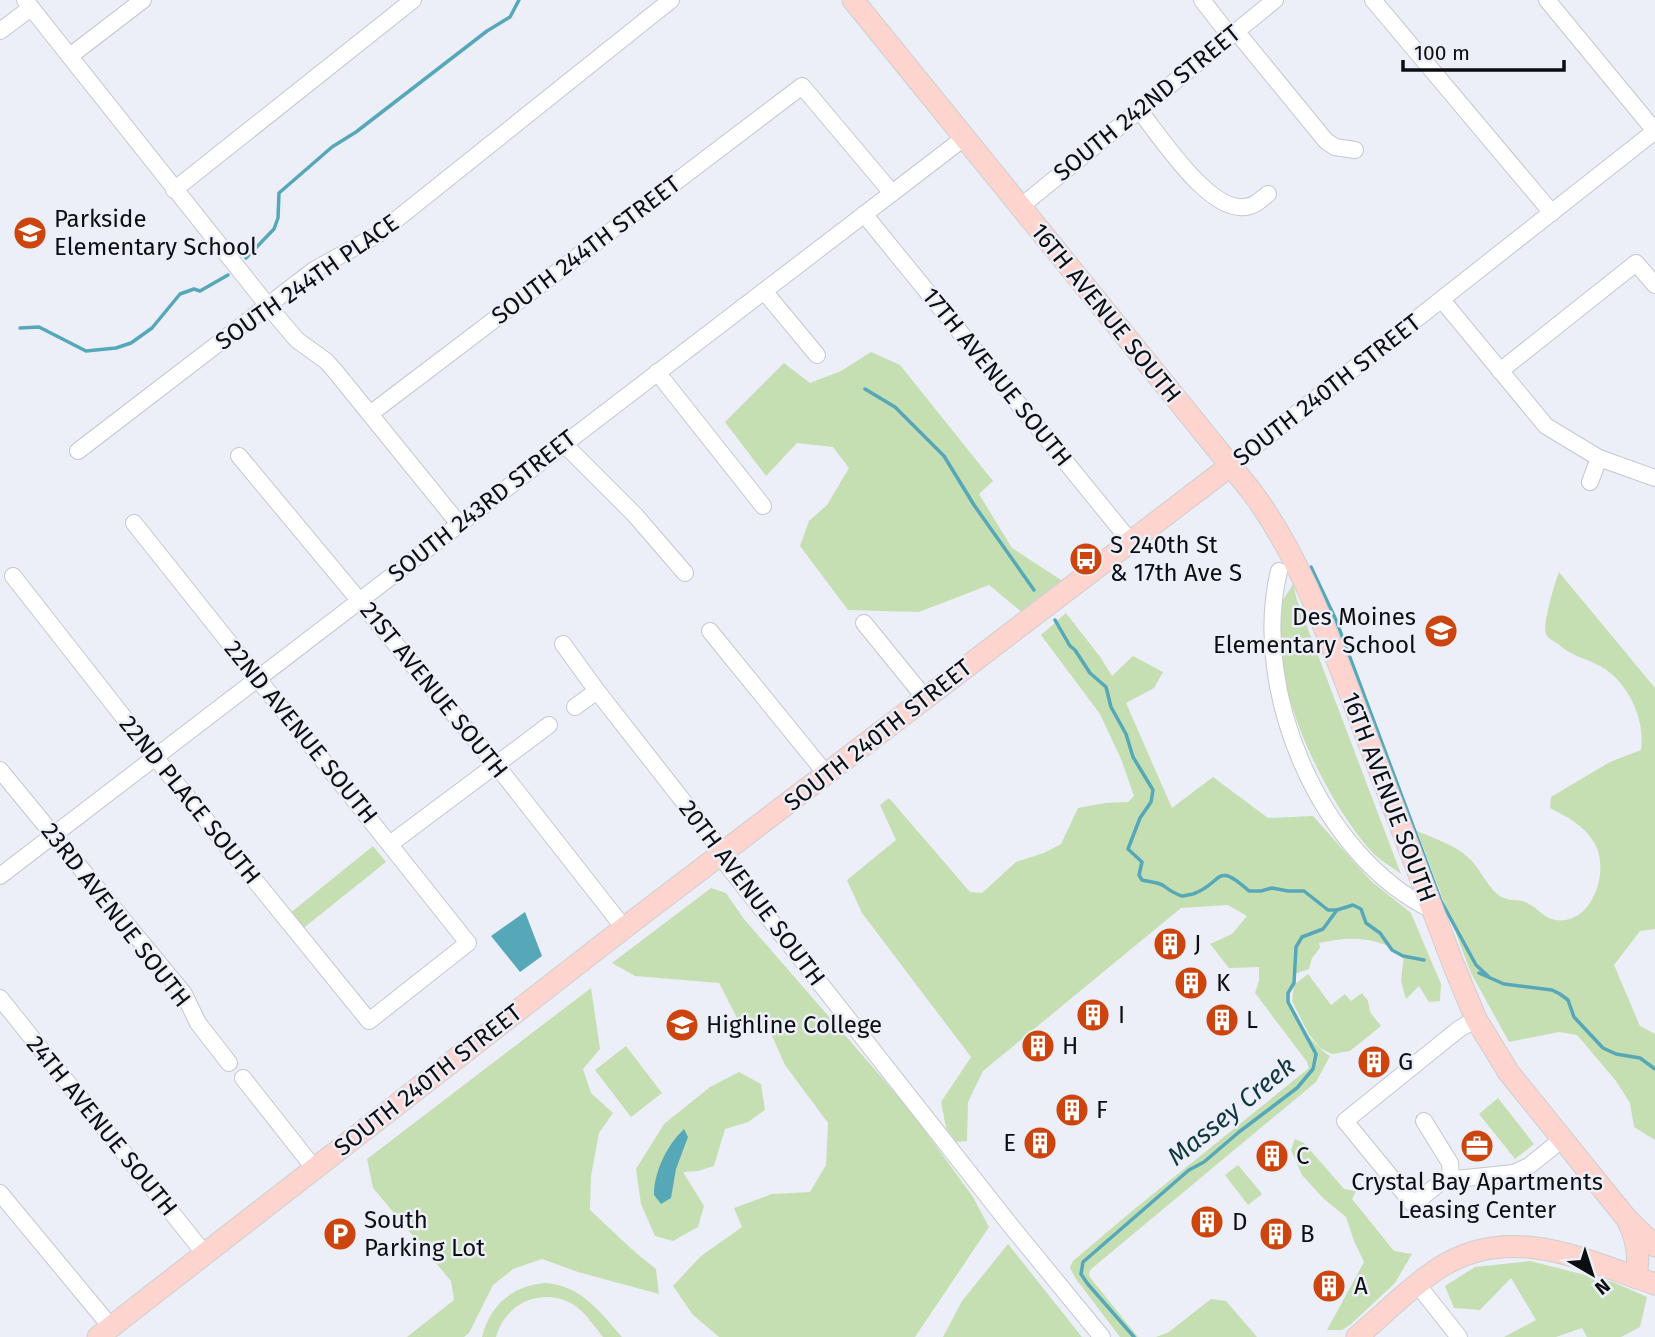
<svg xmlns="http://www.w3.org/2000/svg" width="1655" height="1337" font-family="'Fira Sans',sans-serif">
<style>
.green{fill:#c5dfb2}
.water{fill:#56a8b9}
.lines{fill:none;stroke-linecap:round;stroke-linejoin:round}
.stream{stroke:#56a8b9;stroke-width:3.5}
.minor-casing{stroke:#c4c7d0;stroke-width:18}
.major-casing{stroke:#cfcfcf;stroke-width:23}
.minor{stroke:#fff;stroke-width:16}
.major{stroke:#fed4ce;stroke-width:21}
.labels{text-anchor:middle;stroke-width:5;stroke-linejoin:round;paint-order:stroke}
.street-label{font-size:24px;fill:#0d0e11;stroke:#eceff8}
.poi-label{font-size:24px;fill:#0d0e11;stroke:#eceff8;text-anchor:start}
.water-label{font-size:26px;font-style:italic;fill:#0f373f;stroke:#eceff8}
</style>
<rect width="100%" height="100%" fill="#eceff8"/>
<!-- green -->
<g class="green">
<polygon points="871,352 900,365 993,481 979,494 1012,548 1064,582 1024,614 989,585 919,612 848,610 800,546 809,521 827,505 849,468 833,447 797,443 766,476 725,422 784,363 810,383 841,371"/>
<path d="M1559 572 1655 688V929L1640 931 1614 965 1640 1026 1655 1034V1140L1634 1127 1630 1103 1616 1081 1577 1035 1559 1032 1509 1042 1471 973 1417 831C1436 839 1455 845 1469 858 1480 868 1491 894 1504 898 1512 902 1521 898 1529 904 1537 908 1543 916 1551 919 1590 930 1611 873 1595 844 1585 826 1568 817 1550 808L1551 797 1610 762 1641 750C1645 720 1630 686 1605 669 1590 659 1572 657 1558 644 1554 641 1548 639 1546 634 1542 626 1555 582 1559 572Z"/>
<path d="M1293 584 1297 600 1401 874C1392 867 1379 860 1371 851 1323 797 1265 677 1282 603 1284 597 1290 590 1293 584Z"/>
<path d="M1066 613 1101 658 1112 676 1133 656 1163 672 1154 688 1126 703 1172 808 1213 777 1268 818 1313 816 1371 881 1411 913 1441 984 1440 1001 1429 1002 1419 986 1406 999 1401 981 1404 955C1377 936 1350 936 1319 943L1320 948 1312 958 1309 969 1294 974C1293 982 1288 995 1290 1002 1293 1019 1316 1048 1330 1056L1316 1082 1090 1270 1089 1276 1138 1337H1120L1076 1279 1070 1268 1073 1261 1132 1211 1309 1068 1307 1062 1255 993 1259 981V967L1229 968 1210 944 1232 934 1247 916 1228 905 1181 908 983 1071 968 1102 967 1141 956 1142 946 1128 941 1102 971 1057 862 913 847 880 896 840 880 805 889 798 970 892 982 893 1016 862 1044 853 1061 844 1078 808 1105 803 1128 802 1134 796 1121 759 1100 714 1041 635Z"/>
<polygon points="373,846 386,862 301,930 289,914"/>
<polygon points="711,888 726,893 744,919 910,1110 973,1197 989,1227 915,1337 719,1337 693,1315 673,1286 701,1256 742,1227 734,1208 772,1194 810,1192 826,1165 828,1123 785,1065 768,1027 737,1018 719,983 635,976 612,963"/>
<polygon points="1308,974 1331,1005 1345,994 1351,1001 1362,993 1368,1001 1370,1012 1381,1026 1350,1051 1332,1054 1320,1048 1308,1033 1292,1001 1294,985"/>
<path d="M591 988 600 1049 583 1069 591 1093 613 1113 599 1133 591 1176 590 1210C612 1230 632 1251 656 1269L659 1294 578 1272 542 1259 513 1269 493 1285 469 1333 464 1337H407L454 1300 451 1281 373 1188 367 1159Z"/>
<polygon points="626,1046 662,1093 631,1117 595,1070"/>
<polygon points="739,1072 761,1084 765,1110 748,1122 725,1129 714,1166 698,1171 683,1172 704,1206 698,1227 673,1241 655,1236 641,1204 636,1169 664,1124 710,1087"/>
<polygon points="1498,1098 1534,1144 1515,1159 1479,1114"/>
<polygon points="1295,1139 1304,1143 1344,1189 1356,1191 1352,1199 1394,1251 1412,1254 1395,1283 1351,1324 1342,1330 1327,1330 1364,1262 1354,1241 1346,1217 1324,1199 1302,1175 1291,1150"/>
<polygon points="1238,1165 1262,1194 1248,1205 1225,1175"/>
<polygon points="1008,1244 1082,1337 943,1337 962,1301"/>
<polygon points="1530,1261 1613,1282 1647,1297 1640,1327 1621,1337 1587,1337 1582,1328 1556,1337 1504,1337 1536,1320 1511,1278 1480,1310 1454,1308 1445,1286 1475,1267"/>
<path d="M545 1283C582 1286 599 1311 622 1337H603C594 1326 586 1313 574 1305 543 1286 505 1303 496 1337H482C490 1305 512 1286 545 1283Z"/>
<polygon points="1211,1299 1226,1301 1257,1337 1156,1337 1169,1332"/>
</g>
<!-- water -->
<g class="water">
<polygon points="525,912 542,956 520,972 491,936"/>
<path d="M684 1129 688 1137 676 1169 671 1198 661 1204 654 1195C654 1172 667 1145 684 1129Z"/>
</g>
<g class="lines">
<!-- stream -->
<g class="stream">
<polyline points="246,258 274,229 278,218 279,193 332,147 356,132 487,31 510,17 519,0"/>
<polyline points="20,328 39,327 86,351 116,348 131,343 152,328 180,294 194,289 200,291 228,275"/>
<polyline points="865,389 895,407 944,456 974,505 1034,590"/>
<polyline points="1311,567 1336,620 1441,901 1476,965 1488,976"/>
<path d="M1055 620 1070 646 1075 650 1090 673 1106 687 1111 707 1126 734 1133 757 1153 790 1151 802 1140 818 1128 849 1142 862 1139 875 1142 880C1149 882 1158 882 1164 886 1169 890 1176 894 1182 896 1184 896 1192 894 1193 894 1224 883 1214 860 1249 891H1261L1272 888 1288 891H1304L1328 910H1337"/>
<polyline points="1479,973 1504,984 1552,990 1560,994 1568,1000 1574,1017 1603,1048 1616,1054 1640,1058 1655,1069"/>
<polyline points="1134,1337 1087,1283 1081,1274 1083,1262 1189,1170 1204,1162 1239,1132 1297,1088 1313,1069 1316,1054 1288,1002 1288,993 1294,983 1296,947 1302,937 1323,929 1337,910 1353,905 1361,909 1366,923 1380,933 1392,950 1403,956 1424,960"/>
</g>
<defs>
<g id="minor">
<polyline points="25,0 268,306 297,340 326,361 335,371 459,524"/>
<polyline points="1202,0 1230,36"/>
<polyline points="1373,0 1552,213"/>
<polyline points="1547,0 1655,131"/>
<polyline points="0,31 31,8"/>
<polyline points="1236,31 1326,141 1335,147 1355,150"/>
<polyline points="70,56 143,0"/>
<path d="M1139 110C1160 136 1208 211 1244 207 1254 207 1260 200 1268 194"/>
<polyline points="174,190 413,0"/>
<polyline points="1020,207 1275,0"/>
<polyline points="864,214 1130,541"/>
<polyline points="764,291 817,355"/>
<polyline points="1442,300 1546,426 1599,458 1655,478"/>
<polyline points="1500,371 1636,263 1655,285"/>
<polyline points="657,372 763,506"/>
<polyline points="370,414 802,86 892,193"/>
<polyline points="563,443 635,515 685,573"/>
<polyline points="78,451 314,270 377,235 671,0"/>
<polyline points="239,456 497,766 624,928"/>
<polyline points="1230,466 1655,131"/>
<polyline points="1590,482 1599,458"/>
<path d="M1279 571C1250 690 1320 856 1432 910"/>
<polyline points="13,576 154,756 369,1021 468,943 134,523"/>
<polyline points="864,623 925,698"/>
<polyline points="710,631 827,775"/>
<polyline points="563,644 597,691 716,843 720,856 1011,1226 1102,1337"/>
<polyline points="575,707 597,691"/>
<polyline points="0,770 184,994 198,1023 229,1063"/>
<polyline points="390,844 549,725"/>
<polyline points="0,876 964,138"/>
<polyline points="0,998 204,1253"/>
<polyline points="1476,1019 1459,1029 1345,1121 1413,1204 1440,1183 1446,1180 1514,1173 1529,1166 1561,1140"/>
<polyline points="243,1078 314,1168"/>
<polyline points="1424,1121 1450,1163 1451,1180"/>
<polyline points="0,1193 111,1327"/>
<polyline points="1417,1284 1459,1337"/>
</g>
<g id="major">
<path d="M853 0 1252 492C1302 560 1329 639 1359 717 1390 800 1422 883 1454 966L1476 1019 1509 1073 1627 1219C1636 1237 1641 1258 1635 1277"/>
<polyline points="1629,1221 1655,1246"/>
<polyline points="98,1337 624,928 1230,466"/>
<path d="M1357 1337C1384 1314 1410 1287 1439 1268 1510 1222 1584 1260 1655 1284"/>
</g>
</defs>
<!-- minor casing -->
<use href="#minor" class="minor-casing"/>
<!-- major casing -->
<use href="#major" class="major-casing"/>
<!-- minor -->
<use href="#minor" class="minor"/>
<!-- major -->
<use href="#major" class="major"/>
</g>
<!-- icons -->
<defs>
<symbol id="school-disc" viewBox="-11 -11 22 22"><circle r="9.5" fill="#cc450e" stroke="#eceff8"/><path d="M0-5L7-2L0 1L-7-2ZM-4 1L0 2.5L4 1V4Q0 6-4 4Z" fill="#fff"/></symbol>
<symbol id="bus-disc" viewBox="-11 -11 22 22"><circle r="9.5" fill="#cc450e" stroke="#eceff8"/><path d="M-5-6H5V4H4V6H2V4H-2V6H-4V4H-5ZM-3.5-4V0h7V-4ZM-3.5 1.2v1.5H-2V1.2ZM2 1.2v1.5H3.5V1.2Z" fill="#fff"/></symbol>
<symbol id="building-disc" viewBox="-11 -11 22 22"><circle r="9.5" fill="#cc450e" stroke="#eceff8"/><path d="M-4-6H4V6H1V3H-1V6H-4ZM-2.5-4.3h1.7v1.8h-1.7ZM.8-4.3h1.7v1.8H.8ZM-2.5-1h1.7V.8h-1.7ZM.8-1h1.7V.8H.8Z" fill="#fff"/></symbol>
<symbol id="university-disc" viewBox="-11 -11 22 22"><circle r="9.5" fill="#cc450e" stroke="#eceff8"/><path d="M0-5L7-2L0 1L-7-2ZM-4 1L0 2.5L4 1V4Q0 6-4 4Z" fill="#fff"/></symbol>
<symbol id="office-disc" viewBox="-11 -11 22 22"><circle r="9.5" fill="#cc450e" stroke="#eceff8"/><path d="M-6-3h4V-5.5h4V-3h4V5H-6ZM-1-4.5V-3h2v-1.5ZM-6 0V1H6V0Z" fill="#fff"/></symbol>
<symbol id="parking-disc" viewBox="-11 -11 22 22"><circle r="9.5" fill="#cc450e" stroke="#eceff8"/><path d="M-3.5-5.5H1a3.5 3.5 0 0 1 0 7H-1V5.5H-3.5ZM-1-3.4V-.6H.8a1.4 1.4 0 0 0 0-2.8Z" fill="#fff"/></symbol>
</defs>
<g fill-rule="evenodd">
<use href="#school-disc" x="11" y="214" width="38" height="38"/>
<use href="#bus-disc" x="1067" y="540" width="38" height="38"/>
<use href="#school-disc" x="1422" y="612" width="38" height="38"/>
<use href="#building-disc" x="1151" y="925" width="38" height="38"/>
<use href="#building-disc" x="1172" y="964" width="38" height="38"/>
<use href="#building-disc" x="1074" y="996" width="38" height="38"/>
<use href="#building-disc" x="1203" y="1001" width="38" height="38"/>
<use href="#university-disc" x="663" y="1006" width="38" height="38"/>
<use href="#building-disc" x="1019" y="1027" width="38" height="38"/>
<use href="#building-disc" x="1355" y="1043" width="38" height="38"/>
<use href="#building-disc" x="1053" y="1091" width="38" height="38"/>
<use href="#building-disc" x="1021" y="1124" width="38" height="38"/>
<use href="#office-disc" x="1458" y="1127" width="38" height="38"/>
<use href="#building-disc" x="1253" y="1137" width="38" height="38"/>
<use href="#building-disc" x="1188" y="1203" width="38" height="38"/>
<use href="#parking-disc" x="321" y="1215" width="38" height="38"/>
<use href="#building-disc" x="1257" y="1215" width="38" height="38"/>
<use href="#building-disc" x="1310" y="1267" width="38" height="38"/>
</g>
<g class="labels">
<!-- street labels -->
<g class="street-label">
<text transform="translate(1147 103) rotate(-39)" y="8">SOUTH 242ND STREET</text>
<text transform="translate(586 250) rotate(-37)" y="8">SOUTH 244TH STREET</text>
<text transform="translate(307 282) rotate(-35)" y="8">SOUTH 244TH PLACE</text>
<text transform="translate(1106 313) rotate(51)" y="8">16TH AVENUE SOUTH</text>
<text transform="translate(997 377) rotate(51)" y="8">17TH AVENUE SOUTH</text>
<text transform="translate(1327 390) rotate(-38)" y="8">SOUTH 240TH STREET</text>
<text transform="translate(482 506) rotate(-38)" y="8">SOUTH 243RD STREET</text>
<text transform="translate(434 690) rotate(51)" y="8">21ST AVENUE SOUTH</text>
<text transform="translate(301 732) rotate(51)" y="8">22ND AVENUE SOUTH</text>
<text transform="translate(878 735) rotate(-38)" y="8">SOUTH 240TH STREET</text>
<text transform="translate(1389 797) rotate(69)" y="8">16TH AVENUE SOUTH</text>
<text transform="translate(190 800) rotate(51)" y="8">22ND PLACE SOUTH</text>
<text transform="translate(752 893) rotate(53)" y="8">20TH AVENUE SOUTH</text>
<text transform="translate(116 915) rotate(52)" y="8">23RD AVENUE SOUTH</text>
<text transform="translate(428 1080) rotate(-38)" y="8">SOUTH 240TH STREET</text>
<text transform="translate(102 1126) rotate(51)" y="8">24TH AVENUE SOUTH</text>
</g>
<!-- poi labels -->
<g class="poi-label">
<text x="54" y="227">Parkside<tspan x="54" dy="28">Elementary School</tspan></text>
<text x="1110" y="553">S 240th St<tspan x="1110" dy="28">&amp; 17th Ave S</tspan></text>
<text x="1416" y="625" text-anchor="end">Des Moines<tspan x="1416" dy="28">Elementary School</tspan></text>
<text x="1194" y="952">J</text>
<text x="1216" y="991">K</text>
<text x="1118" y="1023">I</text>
<text x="1246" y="1028">L</text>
<text x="706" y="1033">Highline College</text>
<text x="1062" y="1054">H</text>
<text x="1398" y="1070">G</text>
<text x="1096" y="1118">F</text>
<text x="1016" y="1151" text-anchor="end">E</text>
<text x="1296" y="1164">C</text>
<text x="1477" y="1190" text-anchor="middle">Crystal Bay Apartments<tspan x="1477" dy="28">Leasing Center</tspan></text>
<text x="364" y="1228">South<tspan x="364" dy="28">Parking Lot</tspan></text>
<text x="1232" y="1230">D</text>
<text x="1300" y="1242">B</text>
<text x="1354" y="1294">A</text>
</g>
<!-- water labels -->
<g class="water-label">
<text transform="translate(1231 1111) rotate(-39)" y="9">Massey Creek</text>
</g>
</g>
<!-- north arrow -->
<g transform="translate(1592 1274) rotate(141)" stroke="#eceff8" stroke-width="5" paint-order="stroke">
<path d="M0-5L12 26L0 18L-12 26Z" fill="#0d0e11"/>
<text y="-10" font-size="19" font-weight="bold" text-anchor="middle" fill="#0d0e11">N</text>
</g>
<!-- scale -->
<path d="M1403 60v10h161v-10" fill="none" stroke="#0d0e11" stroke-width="3.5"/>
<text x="1414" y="60" font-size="21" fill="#0d0e11" stroke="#eceff8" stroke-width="5" paint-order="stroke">100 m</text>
</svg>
